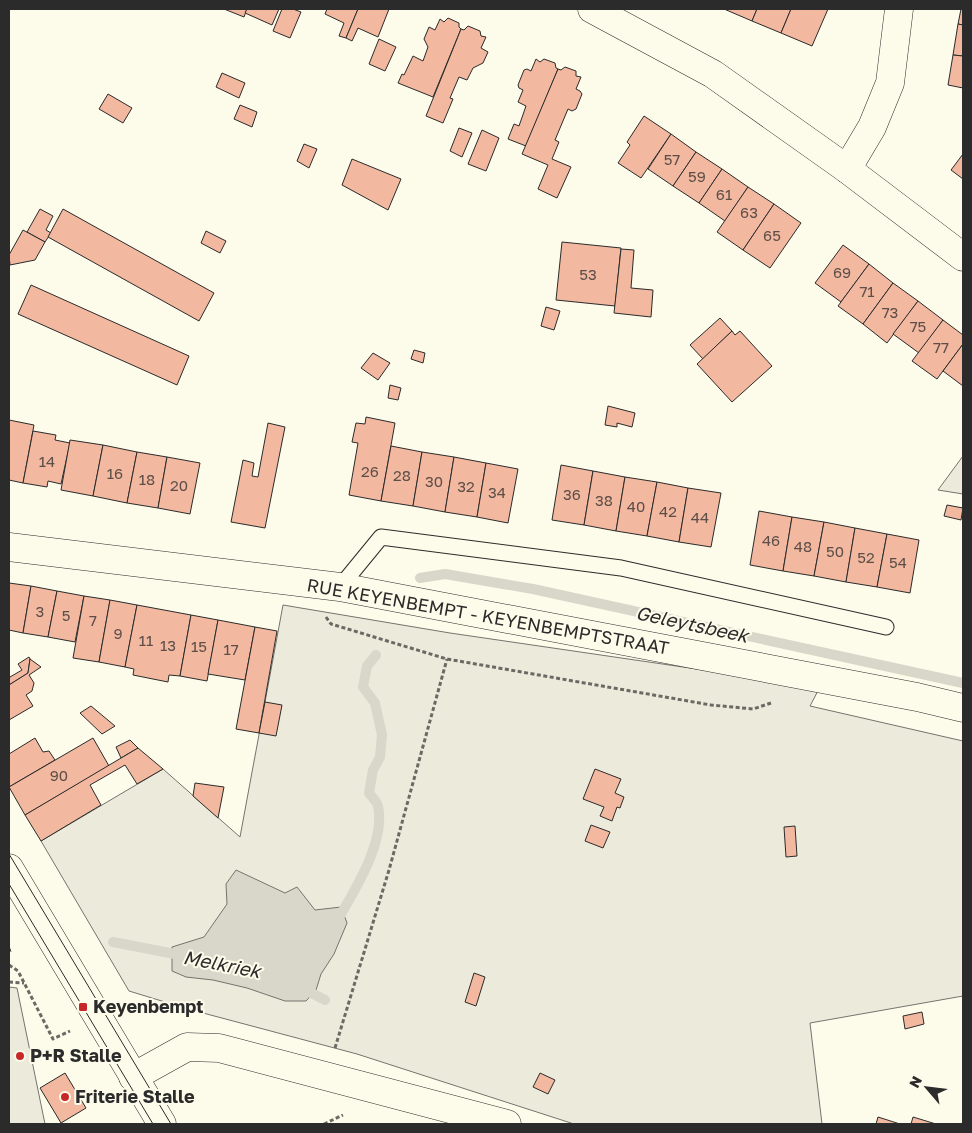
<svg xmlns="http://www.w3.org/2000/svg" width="972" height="1133" font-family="'Golos Text',sans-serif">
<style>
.green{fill:#ecebdb;stroke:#74746e}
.parking{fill:#eceadb;stroke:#74746e}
.water{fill:#d8d7c9;stroke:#74746e}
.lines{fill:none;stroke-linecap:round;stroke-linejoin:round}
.stream{stroke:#d8d7c9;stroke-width:10}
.building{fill:#f2b8a0;stroke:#2b2b2b}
.lane-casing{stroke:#2b2b2b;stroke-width:17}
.street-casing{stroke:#2b2b2b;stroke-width:29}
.secondary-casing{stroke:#2b2b2b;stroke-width:29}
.path{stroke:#6a6964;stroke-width:3;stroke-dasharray:4 2.5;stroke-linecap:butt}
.lane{stroke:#fdfbea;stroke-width:15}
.street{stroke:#fdfbea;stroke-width:28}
.secondary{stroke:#fdfbea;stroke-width:28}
.tram{stroke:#2b2b2b;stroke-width:1}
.fence{stroke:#2b2b2b;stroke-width:1;stroke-dasharray:6 2.5;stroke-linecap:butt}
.poi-dot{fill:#c62828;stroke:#fdfbea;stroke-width:2}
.labels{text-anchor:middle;stroke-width:4;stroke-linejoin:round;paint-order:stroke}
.number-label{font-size:15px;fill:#5d4e48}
.street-label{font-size:18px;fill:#2b2b2b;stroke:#fdfbea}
.poi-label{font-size:18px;font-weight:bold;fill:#2b2b2b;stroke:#fdfbea;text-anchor:start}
.water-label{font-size:19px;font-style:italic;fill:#2b2b2b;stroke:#fdfbea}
</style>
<rect width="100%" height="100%" fill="#fdfbea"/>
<!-- green -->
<g class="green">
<polygon points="963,456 963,494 938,490"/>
<polygon points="283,605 450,633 820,687 810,706 963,741 963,996 810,1023 822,1124 574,1124 357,1054 188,1009 129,991 41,841 163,769 240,837"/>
</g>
<!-- parking -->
<polygon class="parking" points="9,987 17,988 45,1124 9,1124"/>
<!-- water -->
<polygon class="water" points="236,870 285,893 297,887 315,910 341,907 347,923 334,954 321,974 316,990 306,1001 285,1001 247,988 213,980 186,977 172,971 172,947 204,937 227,904 226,884"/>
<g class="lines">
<!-- stream -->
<g class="stream">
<polyline points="420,578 445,574 533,589 963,683"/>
<path d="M337 921C354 891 386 842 378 806 377 802 372 797 369 793L373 770 380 757 382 735 375 703 363 687 367 666 376 655"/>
<polyline points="113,942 185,956"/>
<polyline points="302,988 325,1000"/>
</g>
</g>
<!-- building -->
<g class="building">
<polygon points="224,9 247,9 244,17"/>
<polygon points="247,9 279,9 272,25 245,13"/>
<polygon points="282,9 293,9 301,12 290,38 273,31"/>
<polygon points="327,9 358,9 346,38 339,36 344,23 325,14"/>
<polygon points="358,9 389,9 378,37 358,28 352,41 346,38"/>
<polygon points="724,9 757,9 752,21"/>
<polygon points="757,9 791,9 781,33 752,21"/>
<polygon points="791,9 828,9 812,46 781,33"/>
<polygon points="961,9 963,9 963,25 958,24"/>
<polygon points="448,18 459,23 459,27 461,29 433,97 398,83 402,74 404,75 413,56 423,61 428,47 424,39 429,27 435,30 440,19 444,22"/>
<polygon points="958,24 963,25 963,56 953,55"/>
<polygon points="468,26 480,31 481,36 486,37 481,48 488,52 483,63 473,68 467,80 459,77 450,98 453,99 443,123 426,116 461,29 464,30"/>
<polygon points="379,39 396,47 385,71 369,64"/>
<polygon points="953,55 963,56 963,88 948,85"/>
<polygon points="536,59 540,62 544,59 555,63 556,68 558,69 526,146 508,139 514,124 519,126 526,106 518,102 523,90 519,88 518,85 524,70 527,69 531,71"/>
<polygon points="565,67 576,71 576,76 581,77 576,89 580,91 582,94 576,109 572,111 568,109 555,140 559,142 552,159 571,167 557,198 538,189 548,165 522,154 558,69 561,70"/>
<polygon points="222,73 245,83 239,98 216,87"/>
<polygon points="108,94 132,108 123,123 99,109"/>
<polygon points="240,105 257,112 252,127 234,119"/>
<polygon points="644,116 671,134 641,178 618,163 630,145 627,142"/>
<polygon points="459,128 472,133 462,157 450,151"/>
<polygon points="482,130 499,138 486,171 468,164"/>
<polygon points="671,134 696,152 673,186 648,169"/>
<polygon points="304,144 317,149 309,168 297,161"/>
<polygon points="696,152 722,169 699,203 673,186"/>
<polygon points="963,154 963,179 951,170"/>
<polygon points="352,159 401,179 388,210 342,185"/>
<polygon points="722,169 748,187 725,221 699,203"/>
<polygon points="748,187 774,204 743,250 717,232"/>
<polygon points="774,204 801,223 770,268 743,250"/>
<polygon points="40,209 53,216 46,230 51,233 45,242 27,232"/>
<polygon points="63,209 214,293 199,321 48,237"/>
<polygon points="23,230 45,242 35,260 10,265 9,255"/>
<polygon points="206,231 226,241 220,253 201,243"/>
<polygon points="562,242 621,248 615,306 556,300"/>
<polygon points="843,245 869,264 841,302 815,283"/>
<polygon points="621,249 634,250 631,288 653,290 651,317 614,313"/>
<polygon points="869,264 893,283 863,324 838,306"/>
<polygon points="893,283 918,301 887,343 863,324"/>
<polygon points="31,285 189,356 177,385 18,314"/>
<polygon points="918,301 943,320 919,353 893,334"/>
<polygon points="546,307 560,311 554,330 541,326"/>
<polygon points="720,318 732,331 703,359 690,345"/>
<polygon points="943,320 963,335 963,344 937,379 912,361"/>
<polygon points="732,331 735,335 740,331 772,366 732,402 697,364"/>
<polygon points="963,344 963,386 943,371"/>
<polygon points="414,350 425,353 423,363 411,359"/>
<polygon points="373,353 390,363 378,380 361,368"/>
<polygon points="390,385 401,388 398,400 388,398"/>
<polygon points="608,406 635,413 632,427 617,423 617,427 605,425"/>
<polygon points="366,417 395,423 381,501 349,495 358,443 352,442 356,423 365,424"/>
<polygon points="9,420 34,425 23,483 9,480"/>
<polygon points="268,423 285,427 265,528 231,522 243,460 254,463 252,476 258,477"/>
<polygon points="33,431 56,435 55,440 70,443 61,484 48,481 47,487 23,483"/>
<polygon points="70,440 103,445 93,496 61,490"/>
<polygon points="103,445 137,452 127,503 93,496"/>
<polygon points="391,446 422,452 413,506 381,501"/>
<polygon points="137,452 167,457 158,508 127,503"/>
<polygon points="422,452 454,457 445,512 413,506"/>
<polygon points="167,457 200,463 190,514 158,508"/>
<polygon points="454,457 486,463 477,517 445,512"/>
<polygon points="486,463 518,469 508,523 477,517"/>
<polygon points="561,465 593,471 584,525 552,520"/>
<polygon points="593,471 625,477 616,531 584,525"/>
<polygon points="625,477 657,482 647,536 616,531"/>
<polygon points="657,482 688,488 679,542 647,536"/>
<polygon points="688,488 721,493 711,547 679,542"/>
<polygon points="947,505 963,508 961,520 944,516"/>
<polygon points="759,511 792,517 783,571 750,565"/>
<polygon points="792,517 824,522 814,576 783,571"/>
<polygon points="824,522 855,528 846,582 814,576"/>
<polygon points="855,528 887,534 877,587 846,582"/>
<polygon points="887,534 919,540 910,593 877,587"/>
<polygon points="9,583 31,586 23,633 9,630"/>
<polygon points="31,586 57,591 48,637 23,633"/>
<polygon points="57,591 84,596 75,642 48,637"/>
<polygon points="84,596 110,600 99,662 73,658"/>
<polygon points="110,600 137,605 125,667 99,662"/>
<polygon points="137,605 191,615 180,676 169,675 168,682 133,675 134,669 125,667"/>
<polygon points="191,615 218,620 207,681 180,676"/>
<polygon points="218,620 255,627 245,680 208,674"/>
<polygon points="255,627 277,631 259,733 236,729"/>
<polygon points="29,657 30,659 28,673 9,685 9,675 10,677 22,670 18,664"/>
<polygon points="30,659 41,667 29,675 34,683 32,691 26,695 33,706 9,720 9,685 28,673"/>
<polygon points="265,702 282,705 276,736 259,733"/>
<polygon points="91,706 115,726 102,734 80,713"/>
<polygon points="35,738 43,752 49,751 55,760 9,787 9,754"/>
<polygon points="93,738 109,766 25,815 9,787"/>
<polygon points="130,740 138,748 121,758 116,747"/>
<polygon points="138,748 163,769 137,784 125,765 90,785 101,805 41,841 25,815"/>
<polygon points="595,769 621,779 615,793 624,797 620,808 617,807 612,821 600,816 604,807 583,799"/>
<polygon points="195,783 224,787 218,818 193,796"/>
<polygon points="591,825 610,832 603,848 585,841"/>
<polygon points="795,826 797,856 786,857 784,827"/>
<polygon points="474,973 485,977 476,1006 465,1002"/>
<polygon points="922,1012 924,1024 905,1029 903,1016"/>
<polygon points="65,1073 86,1108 61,1123 40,1088"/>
<polygon points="540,1073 555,1080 548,1094 533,1087"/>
<polygon points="878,1117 900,1124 876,1124"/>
<polygon points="913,1117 936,1124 911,1124"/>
</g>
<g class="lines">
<defs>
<polyline id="lane" points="340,587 381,537 621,568 886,627"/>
<g id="street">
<polyline points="592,9 713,74 847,169 963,257"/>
<polyline points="847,169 872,127 890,83 899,9"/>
<polyline points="9,547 340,587 917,697 963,708"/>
<polyline points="133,1077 187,1047 219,1048 507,1124"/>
</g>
<polyline id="secondary" points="9,868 162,1124"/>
</defs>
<!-- lane casing -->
<use href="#lane" class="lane-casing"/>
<!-- street casing -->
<use href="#street" class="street-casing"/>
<!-- secondary casing -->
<use href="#secondary" class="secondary-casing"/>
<!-- path -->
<g class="path">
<polyline points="326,617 331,624 447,659 711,705 753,709 771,703"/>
<polyline points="9,965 18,971 53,1039 70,1031"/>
<polyline points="9,982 24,983"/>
<polyline points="335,1048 389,870 447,659"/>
<polyline points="324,1124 343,1115"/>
</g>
<!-- lane -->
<use href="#lane" class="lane"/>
<!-- street -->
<use href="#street" class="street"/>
<!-- secondary -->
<use href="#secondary" class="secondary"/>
<!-- tram -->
<g class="tram">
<polyline points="9,854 171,1124"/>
<polyline points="9,884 153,1124"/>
</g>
<!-- fence -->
<polyline class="fence" points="9,946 11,952"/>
</g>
<!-- markers -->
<g class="poi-dot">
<rect x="78" y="1002" width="10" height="10" rx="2.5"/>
<circle cx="20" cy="1056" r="5"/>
<circle cx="65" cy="1097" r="5"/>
</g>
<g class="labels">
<!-- number labels -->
<g class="number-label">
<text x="672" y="165">57</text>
<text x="697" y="182">59</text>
<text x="724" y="200">61</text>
<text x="749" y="218">63</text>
<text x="772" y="241">65</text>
<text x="842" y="278">69</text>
<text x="588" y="280">53</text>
<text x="867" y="297">71</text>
<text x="890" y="318">73</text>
<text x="918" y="332">75</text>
<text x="941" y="353">77</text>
<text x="47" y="467">14</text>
<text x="370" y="477">26</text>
<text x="115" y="479">16</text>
<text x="402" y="481">28</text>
<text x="147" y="485">18</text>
<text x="434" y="487">30</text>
<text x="179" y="491">20</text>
<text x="466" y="492">32</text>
<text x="497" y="498">34</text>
<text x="572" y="500">36</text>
<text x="604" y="506">38</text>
<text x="636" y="512">40</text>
<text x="668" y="517">42</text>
<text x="700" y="523">44</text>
<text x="771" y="546">46</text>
<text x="803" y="552">48</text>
<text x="835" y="557">50</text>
<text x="866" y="563">52</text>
<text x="898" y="568">54</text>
<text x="40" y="617">3</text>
<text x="66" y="621">5</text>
<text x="93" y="626">7</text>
<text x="118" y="639">9</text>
<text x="146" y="646">11</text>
<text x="168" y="651">13</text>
<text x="199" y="652">15</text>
<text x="231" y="655">17</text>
<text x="59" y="781">90</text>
</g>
<!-- street labels -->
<g class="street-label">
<text transform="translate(488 617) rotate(10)" y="6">RUE KEYENBEMPT - KEYENBEMPTSTRAAT</text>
</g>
<!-- poi labels -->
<g class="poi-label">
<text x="93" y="1013">Keyenbempt</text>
<text x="30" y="1062">P+R Stalle</text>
<text x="75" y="1103">Friterie Stalle</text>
</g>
<!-- water labels -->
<g class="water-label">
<text transform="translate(692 624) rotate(12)" y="7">Geleytsbeek</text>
<text transform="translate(222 964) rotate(11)" y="7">Melkriek</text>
</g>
</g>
<!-- border -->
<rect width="972" height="1133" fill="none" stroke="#2b2b2b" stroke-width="20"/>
<!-- north arrow -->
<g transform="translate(927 1088) rotate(298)" stroke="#fdfbea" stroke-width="4" paint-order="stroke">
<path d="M0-4L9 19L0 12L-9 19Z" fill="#2b2b2b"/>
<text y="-8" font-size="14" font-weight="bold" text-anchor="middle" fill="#2b2b2b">N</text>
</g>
</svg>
